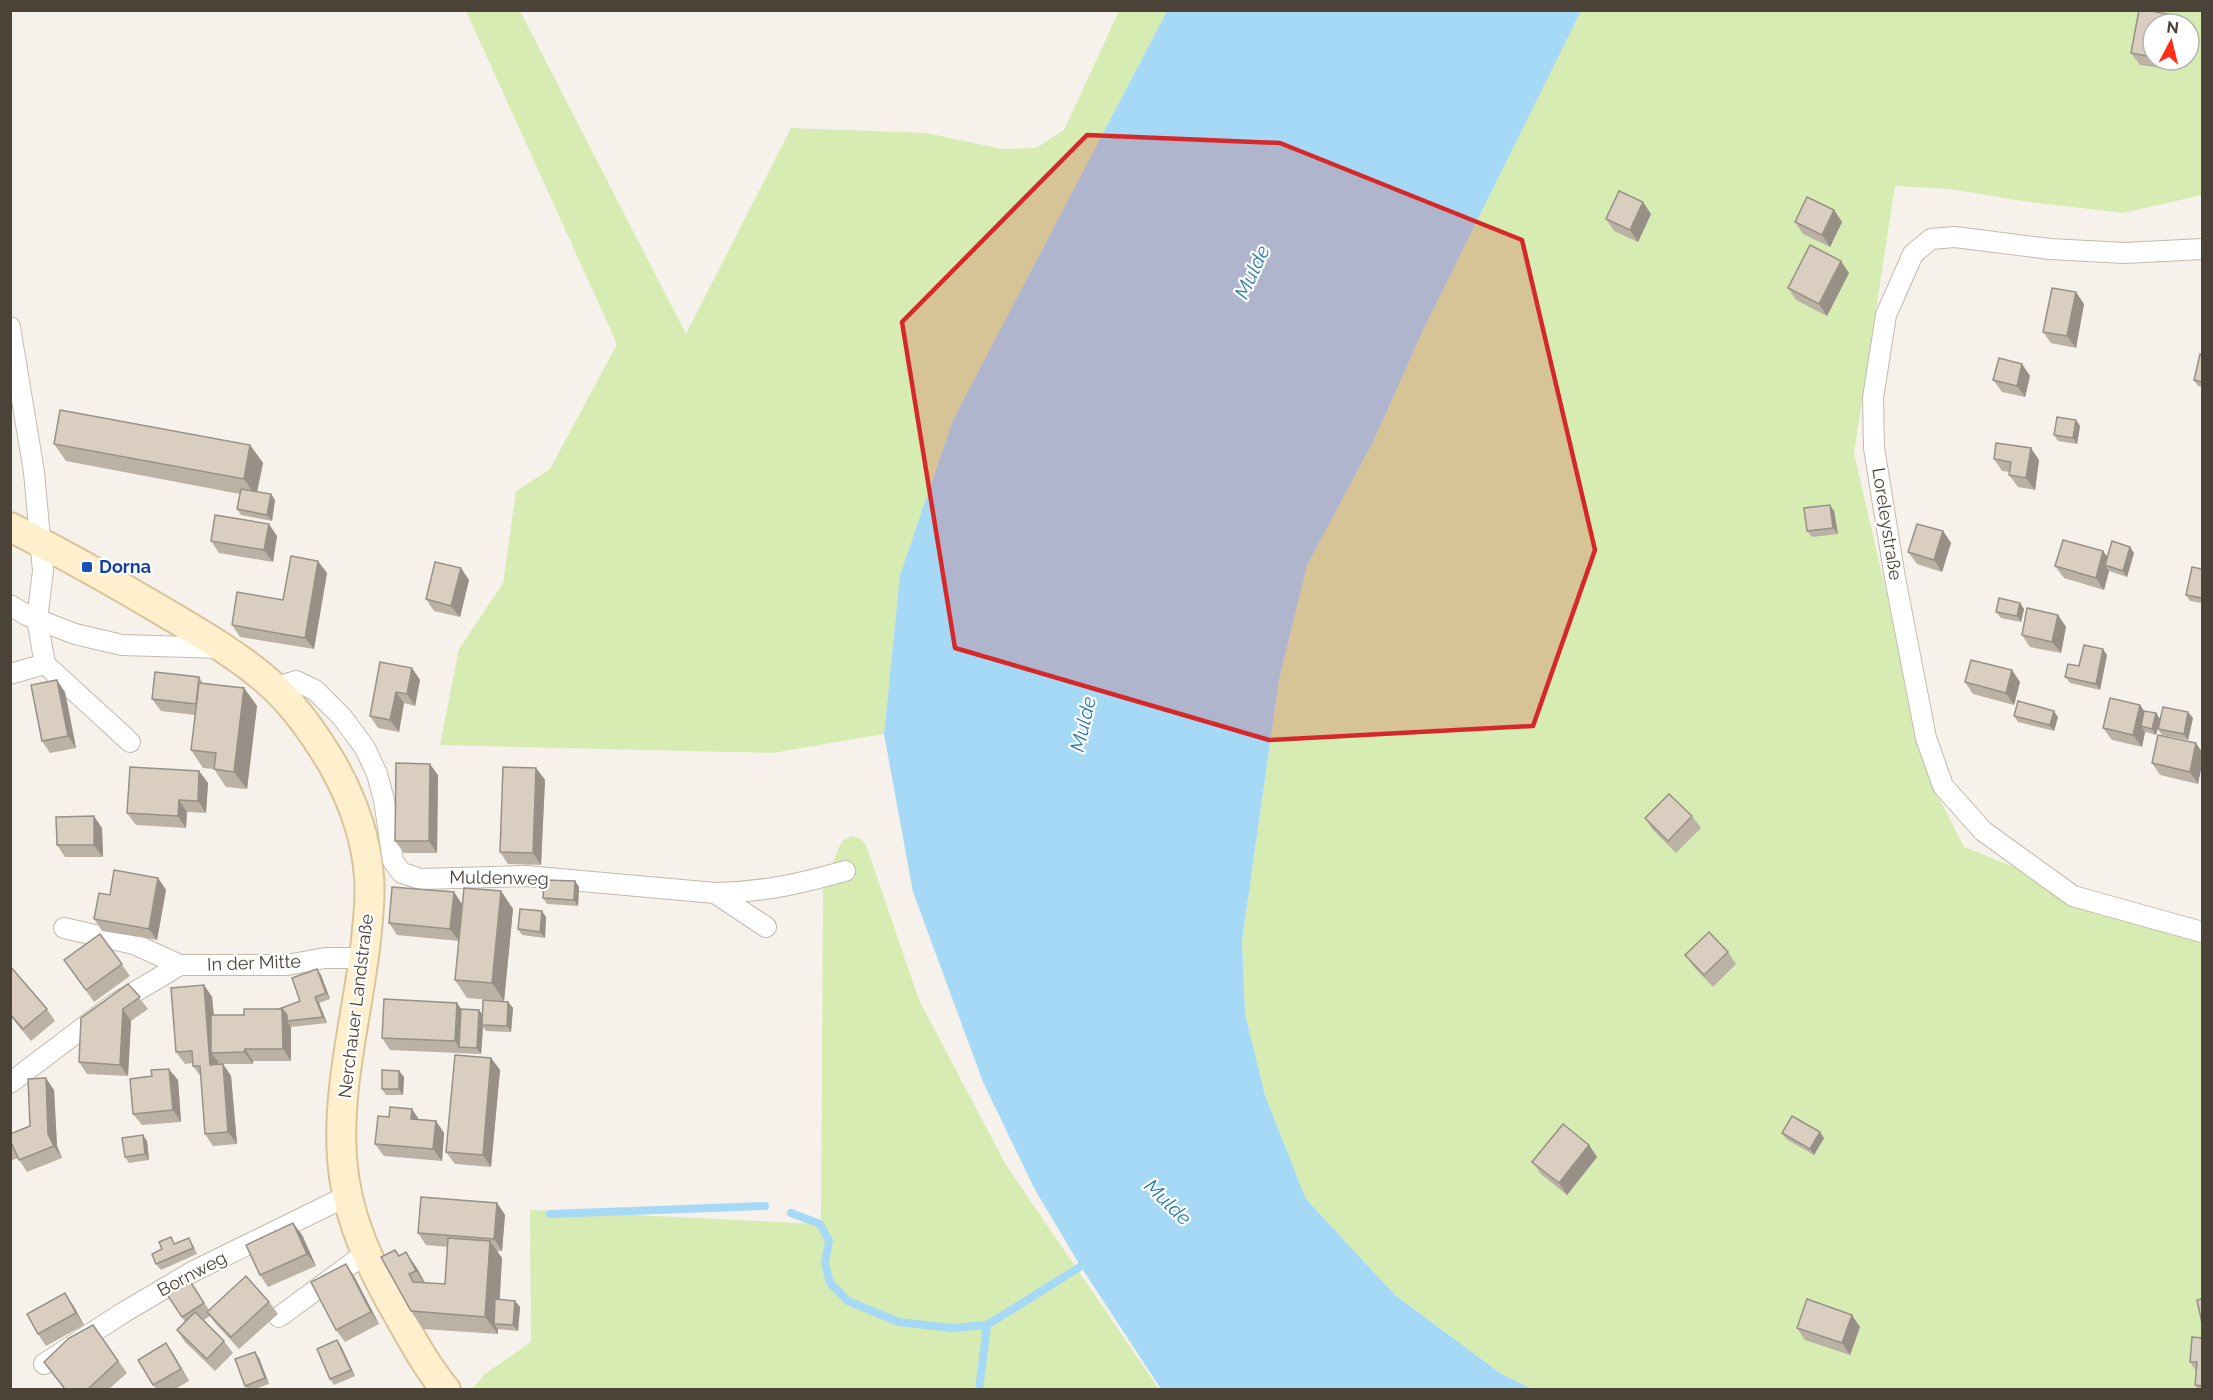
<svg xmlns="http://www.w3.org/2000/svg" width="2213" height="1400" font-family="Raleway,sans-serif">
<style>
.green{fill:#d6ecb3;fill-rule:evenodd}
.water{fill:#a6d9f5}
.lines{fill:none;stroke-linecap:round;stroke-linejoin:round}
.stream{stroke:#a6d9f5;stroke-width:8}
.street-casing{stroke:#c3baad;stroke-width:22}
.secondary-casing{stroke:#d8c499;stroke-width:32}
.street{stroke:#fff;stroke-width:20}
.secondary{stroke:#fff0cd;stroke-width:28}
.wall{fill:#bbb1a5}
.shaded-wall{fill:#989086}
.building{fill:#d9cec0;stroke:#989086;stroke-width:1.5}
.marked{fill:#d62828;fill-opacity:0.2;stroke:#d62828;stroke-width:4.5;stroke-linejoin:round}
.transit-dot{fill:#1a4fb4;stroke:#fff;stroke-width:2}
.labels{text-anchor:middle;stroke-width:4.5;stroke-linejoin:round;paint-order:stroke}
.street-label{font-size:18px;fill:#4c4338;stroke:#fff}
.transit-label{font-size:18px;font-weight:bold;fill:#164399;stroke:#fff;text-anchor:start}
.water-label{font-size:20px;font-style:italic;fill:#277dae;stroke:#fff}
</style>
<rect width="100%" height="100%" fill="#f6f2eb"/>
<!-- green -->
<g class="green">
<polygon points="466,11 520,11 686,334 791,128 926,133 1002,149 1036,148 1064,130 1119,11 1167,11 953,420 900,575 884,734 772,753 440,745 459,649 503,583 516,491 550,469 617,344"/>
<path d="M1581 11H2202V195L2123 213 2022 201 1950 189 1895 186 1854 453 1929 778 1964 847 2202 941V1389H1532L1500 1373 1395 1295 1306 1199 1265 1095 1245 1014 1242 941 1279 680 1307 565 1373 442 1423 330ZM2153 24H2189V60H2153Z"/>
<polygon points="852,836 861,839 866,845 919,1000 1006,1165 1159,1389 471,1390 485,1374 531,1342 530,1210 821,1224 823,890 839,847 843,840"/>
</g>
<!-- water -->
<polygon class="water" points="1167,11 1581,11 1423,330 1373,442 1307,565 1279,680 1242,941 1245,1014 1265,1095 1306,1199 1395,1295 1500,1373 1532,1389 1161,1389 1081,1267 1034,1188 983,1082 913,892 884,734 900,575 953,420"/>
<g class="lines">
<!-- stream -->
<g class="stream">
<polyline points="791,1213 820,1224 829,1241 825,1263 830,1283 848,1301 899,1322 952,1328 987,1325"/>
<polyline points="550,1214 765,1206"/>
<polyline points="979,1390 987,1325 1088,1262"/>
</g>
<defs>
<g id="street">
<polyline points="2202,249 2125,253 2050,249 1955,237 1931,239 1913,254 1886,315 1873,398 1874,448 1895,578 1926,738 1943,786 1983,831 2073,896 2202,932"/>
<polyline points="10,327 34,472 43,571 37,619 45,664 130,742"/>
<polyline points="10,605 26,615 75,634 122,645 222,648"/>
<polyline points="10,674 45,664"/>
<path d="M275 688 296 681 315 690 342 717 365 748 377 774 384 800 393 861 402 873 421 879 526 876 715 893C764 892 799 884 845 871"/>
<polyline points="715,893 766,927"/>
<polyline points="64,928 134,944 180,965"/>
<polyline points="10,1083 113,1005 180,965 287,965 325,958 364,958"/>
<polyline points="279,1317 366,1253"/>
<polyline points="44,1364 121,1314 192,1272 347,1196"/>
</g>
<path id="secondary" d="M10 527C64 554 117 584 169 615 206 637 244 659 275 688 298 710 317 738 333 765 352 799 366 837 369 876 371 897 368 919 366 940 358 1013 337 1085 342 1158 346 1217 371 1268 400 1318 414 1343 427 1367 446 1390"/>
</defs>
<!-- street casing -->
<use href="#street" class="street-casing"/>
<!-- secondary casing -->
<use href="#secondary" class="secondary-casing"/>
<!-- street -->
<use href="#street" class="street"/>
<!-- secondary -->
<use href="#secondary" class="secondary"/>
</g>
<!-- wall -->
<g class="wall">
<polygon points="2153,24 2153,60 2178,60 2174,63 2161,68 2140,65 2131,53"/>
<polygon points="1834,210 1842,222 1830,247 1803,234 1795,222"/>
<polygon points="1651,214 1638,242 1614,231 1606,219"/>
<polygon points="1849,273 1827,316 1796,300 1788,288"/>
<polygon points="2084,304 2076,348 2051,343 2043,332"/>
<polygon points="2202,355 2202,387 2198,386 2194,380"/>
<polygon points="2022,364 2030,376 2025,397 2002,392 1993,380"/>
<polygon points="2076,420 2080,426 2077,444 2058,441 2054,435"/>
<polygon points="54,444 250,445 263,463 257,492 271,494 275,500 272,521 241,515 237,509 240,494 66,461"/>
<polygon points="1994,459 2039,460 2035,490 2018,487 2009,475 2010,472 2002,471"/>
<polygon points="1834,511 1838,534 1812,537 1807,531"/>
<polygon points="1943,531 1951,543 1942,572 1917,564 1908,552"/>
<polygon points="277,536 273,562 219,553 211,541"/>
<polygon points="2134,553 2127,577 2109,571 2104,590 2064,578 2055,566"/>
<polygon points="2202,569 2202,603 2190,601 2186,595"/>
<polygon points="327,573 314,649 240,637 232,625 283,600"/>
<polygon points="469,580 460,617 434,611 426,599"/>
<polygon points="2020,603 2024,609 2021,622 2001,618 1996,612"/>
<polygon points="2058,615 2066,627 2061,653 2030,647 2022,635"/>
<polygon points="2107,655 2100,690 2070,683 2065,677 2079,666"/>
<polygon points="412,668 420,680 415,706 404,703 399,732 378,728 370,716"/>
<polygon points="199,677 203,683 244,688 257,706 247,789 226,787 214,769 203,768 191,750 195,715 161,711 152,699"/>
<polygon points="1965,682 2020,682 2014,705 1973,694"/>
<polygon points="65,692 76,748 50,753 42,741"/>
<polygon points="2140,705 2144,711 2156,713 2160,719 2156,735 2145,732 2142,747 2112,740 2103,728"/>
<polygon points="2014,716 2058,717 2054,731 2018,722"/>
<polygon points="2193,718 2188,740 2162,735 2158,729"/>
<polygon points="2202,752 2198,784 2160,775 2152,763"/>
<polygon points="536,768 545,780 541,865 508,864 500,852"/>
<polygon points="199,771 208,783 206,813 187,812 186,828 136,825 127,813"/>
<polygon points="438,775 437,853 404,853 395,841"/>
<polygon points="1692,816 1701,828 1676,853 1653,830 1645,818"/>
<polygon points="102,828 103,857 65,857 57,845"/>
<polygon points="158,878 166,890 157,940 102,931 94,919 110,895"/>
<polygon points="575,881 579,887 578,906 547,904 543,898"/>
<polygon points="501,891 513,909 504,1001 467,998 455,980"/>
<polygon points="454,892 459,941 397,935 389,923"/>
<polygon points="546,917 545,938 522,935 518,929"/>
<polygon points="100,934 130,976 94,1002 64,960"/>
<polygon points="1728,952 1736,964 1713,987 1694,967 1685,955"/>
<polygon points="10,966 47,1009 55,1021 31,1041 10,1016"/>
<polygon points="317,969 321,975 330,999 319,1003 327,1023 291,1027 291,1061 253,1061 253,1064 223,1064 231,1076 237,1144 213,1146 205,1134 201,1077 193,1066 193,1063 185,1064 176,1052 204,985 212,997 214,1015 244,1015 279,1009 300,1001"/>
<polygon points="128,984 148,1009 131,1021 128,1076 87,1074 79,1062"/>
<polygon points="508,1002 513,1008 511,1032 486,1031 483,1027 481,1054 390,1050 382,1038 457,1003 461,1009 479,1010 482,1014"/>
<polygon points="491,1058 500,1070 491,1167 455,1164 446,1152"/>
<polygon points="399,1071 404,1077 403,1095 386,1095 382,1089"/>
<polygon points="152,1076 178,1080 181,1122 142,1125 133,1114"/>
<polygon points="54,1090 57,1146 62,1158 27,1172 18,1158 10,1161 10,1134 30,1126"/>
<polygon points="419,1119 436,1121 444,1133 442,1161 384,1156 375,1144"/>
<polygon points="1782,1133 1824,1138 1814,1155 1786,1139"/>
<polygon points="147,1141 149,1160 129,1163 125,1157"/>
<polygon points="1589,1145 1597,1157 1567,1195 1541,1174 1532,1162"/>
<polygon points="497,1203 505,1215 502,1251 497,1251 502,1258 500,1299 515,1301 520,1307 518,1331 498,1329 498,1334 423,1329 411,1311 395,1250 400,1256 406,1252 418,1270 425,1283 445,1284 448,1247 426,1245 418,1233"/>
<polygon points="293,1223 302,1235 316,1266 268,1287 260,1275"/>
<polygon points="175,1244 193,1244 197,1254 161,1270 156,1264 162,1249"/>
<polygon points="186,1275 209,1310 269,1302 278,1314 239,1349 215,1323 210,1316 204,1320 224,1341 233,1353 215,1371 185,1342 177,1330 185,1322 164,1290"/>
<polygon points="354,1276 379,1324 345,1342 336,1330"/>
<polygon points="73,1305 84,1325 46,1346 38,1334"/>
<polygon points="93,1325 127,1373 109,1389 64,1389 44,1362"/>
<polygon points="1860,1327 1850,1355 1805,1340 1797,1328"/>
<polygon points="2202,1338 2202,1389 2198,1389 2195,1385 2196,1371 2190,1362"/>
<polygon points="337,1340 341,1346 355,1376 334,1385 330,1379"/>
<polygon points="166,1343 174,1355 189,1381 175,1389 156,1389 153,1385"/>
<polygon points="259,1358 269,1384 255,1389 247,1389 245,1386"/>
</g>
<!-- shaded-wall -->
<g class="shaded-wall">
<polygon points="2183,17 2188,24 2183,24"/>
<polygon points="2189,25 2192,28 2190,43 2189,45"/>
<polygon points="1643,202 1651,214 1638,242 1630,230"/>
<polygon points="1834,210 1842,222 1830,247 1822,235"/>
<polygon points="1841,261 1849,273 1827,316 1819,304"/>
<polygon points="2076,292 2084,304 2076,348 2067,336"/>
<polygon points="2022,364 2030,376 2025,397 2017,386"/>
<polygon points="2076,420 2080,426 2077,444 2073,438"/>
<polygon points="250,445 263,463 256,497 244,479"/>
<polygon points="2031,448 2039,460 2035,490 2026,478"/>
<polygon points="271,494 275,500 272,521 267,515"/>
<polygon points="1830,505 1834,511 1838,534 1833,528"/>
<polygon points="269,524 277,536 273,562 264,550"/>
<polygon points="1943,531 1951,543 1942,572 1934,560"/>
<polygon points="2130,547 2134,553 2127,577 2123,571"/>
<polygon points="2103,551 2112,563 2105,565 2109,571 2104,590 2096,578"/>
<polygon points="318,561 327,573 314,649 305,638"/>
<polygon points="461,568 469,580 460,617 451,606"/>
<polygon points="2020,603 2024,609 2021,622 2017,616"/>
<polygon points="2058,615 2066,627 2061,653 2052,642"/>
<polygon points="2103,649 2107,655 2100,690 2096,684"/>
<polygon points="412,668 420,680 415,706 407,694"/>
<polygon points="2012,670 2020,682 2014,705 2006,693"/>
<polygon points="57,680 65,692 76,748 68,736"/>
<polygon points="244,688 257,706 247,789 234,772"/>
<polygon points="396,692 404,703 399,732 390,720"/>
<polygon points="2140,705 2148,717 2141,726 2145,732 2142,747 2133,735"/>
<polygon points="2054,711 2058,717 2054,731 2050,725"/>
<polygon points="2188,712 2193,718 2188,740 2184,734"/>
<polygon points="2156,713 2160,719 2156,735 2152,729"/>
<polygon points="2196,743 2202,752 2202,765 2198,784 2190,772"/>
<polygon points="430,764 438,775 437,853 429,841"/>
<polygon points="536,768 545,780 541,865 533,853"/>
<polygon points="199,771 208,783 206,813 198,801"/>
<polygon points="179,800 187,812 186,828 178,816"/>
<polygon points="94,816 102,828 103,857 94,845"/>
<polygon points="158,878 166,890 157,940 149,929"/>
<polygon points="575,881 579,887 578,906 574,900"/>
<polygon points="501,891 513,909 504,1001 492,983"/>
<polygon points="454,892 462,904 459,941 450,929"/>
<polygon points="542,911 546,917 545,938 540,932"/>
<polygon points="317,969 321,975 330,999 326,993"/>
<polygon points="204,985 212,997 217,1053 211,1053 218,1061 219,1077 210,1065"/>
<polygon points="315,997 319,1003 327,1023 323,1017"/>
<polygon points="508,1002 513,1008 511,1032 507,1026"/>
<polygon points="457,1003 465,1015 459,1047 463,1053 455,1041"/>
<polygon points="123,1009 131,1021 128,1076 120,1065"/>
<polygon points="282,1009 291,1021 287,1021 291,1027 291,1061 283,1049"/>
<polygon points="479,1010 483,1016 482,1025 483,1027 481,1054 477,1048"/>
<polygon points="245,1049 253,1061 253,1064 244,1052"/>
<polygon points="491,1058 500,1070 491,1167 483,1155"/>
<polygon points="223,1064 231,1076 237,1144 228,1132"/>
<polygon points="169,1069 178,1080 181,1122 173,1110"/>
<polygon points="399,1071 404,1077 403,1095 399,1089"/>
<polygon points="46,1078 54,1090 57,1146 62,1158 54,1146 48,1134"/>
<polygon points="412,1109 420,1121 411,1119"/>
<polygon points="436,1121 444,1133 442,1161 433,1149"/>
<polygon points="1820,1132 1824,1138 1814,1155 1810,1149"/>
<polygon points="143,1135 147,1141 149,1160 145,1154"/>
<polygon points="1589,1145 1597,1157 1567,1195 1559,1183"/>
<polygon points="497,1203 505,1215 502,1251 494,1239"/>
<polygon points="293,1223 302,1235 316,1266 307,1254"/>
<polygon points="490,1241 502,1258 498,1324 494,1324 498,1329 498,1334 485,1317"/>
<polygon points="406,1252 418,1270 428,1288 416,1271"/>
<polygon points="346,1264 354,1276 379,1324 371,1312"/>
<polygon points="65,1293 73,1305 84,1325 76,1313"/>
<polygon points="515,1301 520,1307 518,1331 513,1325"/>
<polygon points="1852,1315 1860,1327 1850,1355 1842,1343"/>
<polygon points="337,1340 341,1346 355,1376 351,1370"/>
<polygon points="166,1343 174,1355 189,1381 181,1369"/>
<polygon points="255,1352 259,1358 269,1384 265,1378"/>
</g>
<!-- building -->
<g class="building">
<polygon points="2139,10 2146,10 2183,17 2183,24 2153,24 2153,56 2152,57 2131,53"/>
<polygon points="1619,191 1643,202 1630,230 1606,219"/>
<polygon points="1807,197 1834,210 1822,235 1795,222"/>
<polygon points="1810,245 1841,261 1819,304 1788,288"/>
<polygon points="2052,288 2076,292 2067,336 2043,332"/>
<polygon points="2200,354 2202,355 2202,382 2194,380"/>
<polygon points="1999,358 2022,364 2017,386 1993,380"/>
<polygon points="60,410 250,445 244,479 54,444"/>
<polygon points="2057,417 2076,420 2073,438 2054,435"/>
<polygon points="1996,443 2031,448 2026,478 2009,475 2011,462 1994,459"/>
<polygon points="241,489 271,494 267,515 237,509"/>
<polygon points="1830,505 1833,528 1807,531 1804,508"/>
<polygon points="215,515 269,524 264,550 211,541"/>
<polygon points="1917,524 1943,531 1934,560 1908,552"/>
<polygon points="2063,540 2103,551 2096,578 2055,566"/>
<polygon points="2112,541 2130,547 2123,571 2105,565"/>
<polygon points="291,556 318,561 305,638 232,625 237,592 283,600"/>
<polygon points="435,562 461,568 451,606 426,599"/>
<polygon points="2192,567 2202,569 2202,598 2186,595"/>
<polygon points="1999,598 2020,603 2017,616 1996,612"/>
<polygon points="2027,608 2058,615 2052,642 2022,635"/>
<polygon points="2084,645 2103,649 2096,684 2065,677 2068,664 2079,666"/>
<polygon points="1971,660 2012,670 2006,693 1965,682"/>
<polygon points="380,662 412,668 407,694 396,692 390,720 370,716"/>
<polygon points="155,672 199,677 196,704 152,699"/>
<polygon points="57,680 68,736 42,741 31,685"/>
<polygon points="199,683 244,688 234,772 214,769 216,753 191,750"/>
<polygon points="2110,698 2140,705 2133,735 2103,728"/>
<polygon points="2018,701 2054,711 2050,725 2014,716"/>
<polygon points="2163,707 2188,712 2184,734 2158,729"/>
<polygon points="2144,711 2156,713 2152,729 2141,726"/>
<polygon points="2158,735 2196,743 2190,772 2152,763"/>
<polygon points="396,763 430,764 429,841 395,841"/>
<polygon points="130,767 199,771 198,801 179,800 178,816 127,813"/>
<polygon points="503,767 536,768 533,853 500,852"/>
<polygon points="1669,794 1692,816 1668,841 1645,818"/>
<polygon points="94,816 94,845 57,845 56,817"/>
<polygon points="114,870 158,878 149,929 94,919 99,893 110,895"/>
<polygon points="544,880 575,881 574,900 543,898"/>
<polygon points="392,887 454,892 450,929 389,923"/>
<polygon points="464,888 501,891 492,983 455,980"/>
<polygon points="520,909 542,911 540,932 518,929"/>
<polygon points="1709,932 1728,952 1704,975 1685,955"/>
<polygon points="100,934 122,964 86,990 64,960"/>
<polygon points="10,966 47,1009 23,1029 10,1014"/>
<polygon points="317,969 326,993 315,997 323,1017 287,1021 287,1015 282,1009 279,1009 300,1001 292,978"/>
<polygon points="128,984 140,997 123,1009 120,1065 79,1062 81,1018"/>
<polygon points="204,985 210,1065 223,1064 228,1132 205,1134 200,1066 193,1066 192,1051 176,1052 171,988"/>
<polygon points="384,999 457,1003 455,1041 382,1038"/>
<polygon points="483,1000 508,1002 507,1026 482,1025"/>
<polygon points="244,1009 282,1009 283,1049 245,1049 244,1052 211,1053 211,1015 244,1015"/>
<polygon points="461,1009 479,1010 477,1048 459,1047"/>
<polygon points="455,1055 491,1058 483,1155 446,1152"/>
<polygon points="169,1069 173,1110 133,1114 130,1079 152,1076 151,1070"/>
<polygon points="382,1070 399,1071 399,1089 382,1089"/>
<polygon points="46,1078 48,1134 54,1146 19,1160 10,1140 10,1134 30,1126 28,1079"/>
<polygon points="390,1107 412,1109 411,1119 436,1121 433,1149 375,1144 378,1116 389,1117"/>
<polygon points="1792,1116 1820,1132 1810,1149 1782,1133"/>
<polygon points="1563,1124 1589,1145 1559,1183 1532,1162"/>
<polygon points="143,1135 145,1154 125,1157 122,1138"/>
<polygon points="421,1197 497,1203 494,1239 418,1233"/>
<polygon points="293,1223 307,1254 260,1275 246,1245"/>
<polygon points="171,1237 174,1244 189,1238 193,1248 156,1264 152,1254 162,1249 159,1242"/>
<polygon points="448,1238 490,1241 485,1317 411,1311 381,1257 395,1250 399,1256 406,1252 416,1271 409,1274 413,1282 445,1284"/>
<polygon points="346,1264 371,1312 336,1330 311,1282"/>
<polygon points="186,1275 204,1303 182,1317 164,1290"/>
<polygon points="246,1276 269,1302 231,1337 207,1312"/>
<polygon points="65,1293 76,1313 38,1334 27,1314"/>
<polygon points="495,1299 515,1301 513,1325 494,1324"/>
<polygon points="1807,1299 1852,1315 1842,1343 1797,1328"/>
<polygon points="2202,1299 2202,1323 2197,1300"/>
<polygon points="195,1312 224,1341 207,1359 177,1330"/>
<polygon points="93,1325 118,1361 88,1389 65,1389 44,1362 69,1338"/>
<polygon points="2192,1337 2202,1338 2202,1386 2195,1385 2197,1362 2190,1362"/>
<polygon points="337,1340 351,1370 330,1379 317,1349"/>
<polygon points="166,1343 181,1369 153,1385 138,1360"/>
<polygon points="255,1352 265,1378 245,1386 235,1359"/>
</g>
<!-- marked area -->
<path class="marked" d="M1087 135 1280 143 1522 240 1595 550 1533 726 1269 740 955 648 902 322Z"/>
<!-- markers -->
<rect class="transit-dot" x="81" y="561" width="12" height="12" rx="3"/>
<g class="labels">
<!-- street labels -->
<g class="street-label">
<text transform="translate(1887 524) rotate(81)" y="6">Loreleystraße</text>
<text transform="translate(499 878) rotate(1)" y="6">Muldenweg</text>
<text transform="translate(254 963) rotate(-2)" y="6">In der Mitte</text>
<text transform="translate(356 1006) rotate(-83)" y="6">Nerchauer Landstraße</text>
<text transform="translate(192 1274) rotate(-28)" y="6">Bornweg</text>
</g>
<!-- transit labels -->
<g class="transit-label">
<text x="99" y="573">Dorna</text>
</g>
<!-- water labels -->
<g class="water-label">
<text transform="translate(1252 272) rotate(-65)" y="7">Mulde</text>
<text transform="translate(1083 724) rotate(-77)" y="7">Mulde</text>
<text transform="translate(1168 1202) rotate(44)" y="7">Mulde</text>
</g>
</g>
<!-- border -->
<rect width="2213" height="1400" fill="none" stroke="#4c4338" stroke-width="24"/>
<!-- north arrow -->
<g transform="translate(2171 42) rotate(7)"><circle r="28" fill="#ffffff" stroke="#b7b4af" stroke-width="1.5"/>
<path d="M0-4.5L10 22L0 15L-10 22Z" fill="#ff2f1a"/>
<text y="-9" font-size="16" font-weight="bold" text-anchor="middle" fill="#4c4338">N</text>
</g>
</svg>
